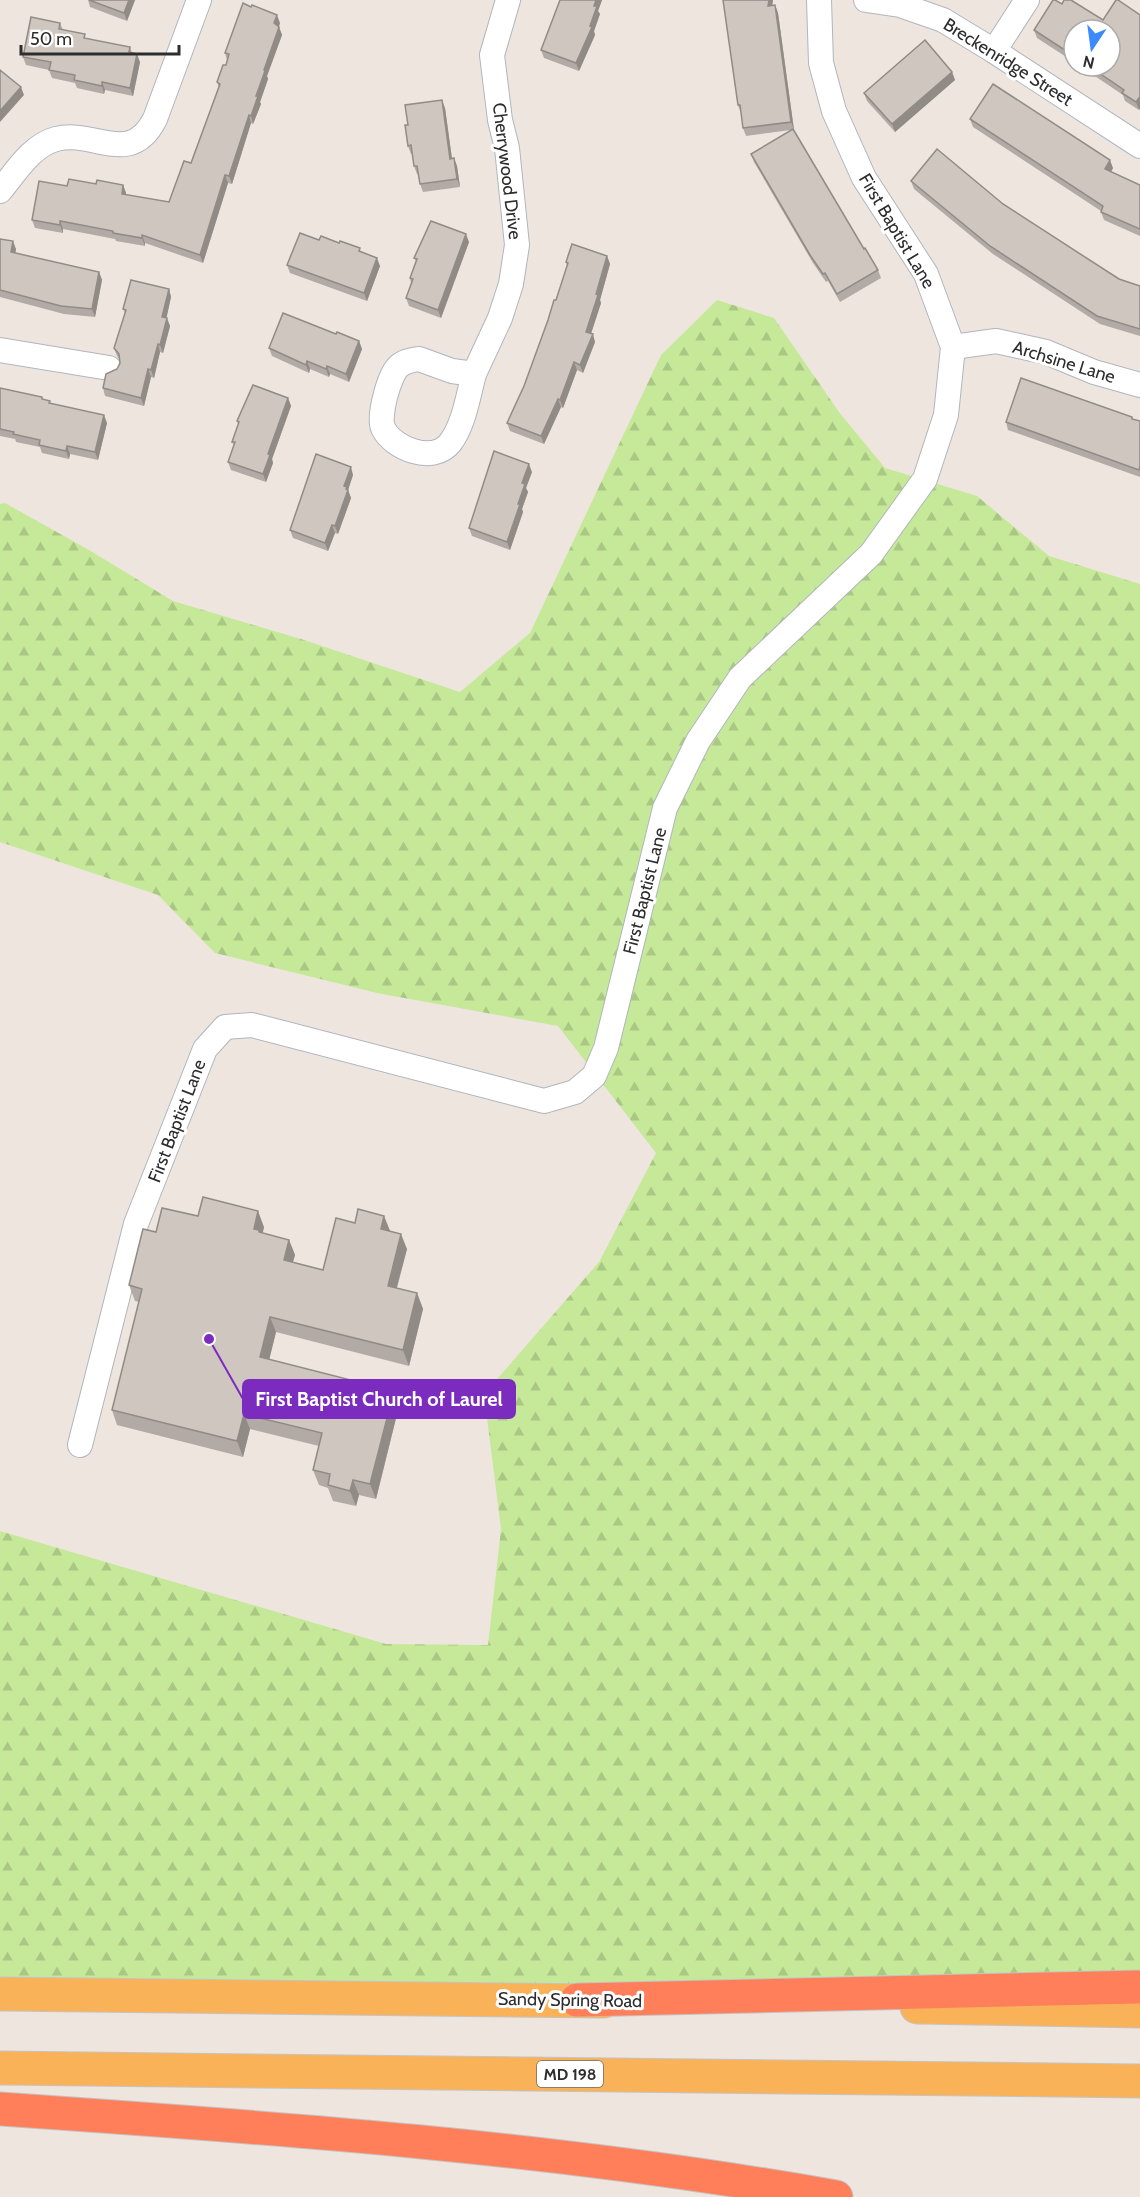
<svg xmlns="http://www.w3.org/2000/svg" width="1140" height="2197" font-family="Cabin,sans-serif">
<style>
.forest{fill:url(#forest-firs)}
.lines{fill:none;stroke-linecap:round;stroke-linejoin:round}
.street-casing{stroke:#afb6bd;stroke-width:26}
.primary-casing{stroke:#c4c4c4;stroke-width:35}
.highway-casing{stroke:#c4c4c4;stroke-width:35}
.street{stroke:#fff;stroke-width:24}
.primary{stroke:#fab259;stroke-width:33}
.highway{stroke:#ff7f5b;stroke-width:33}
.wall{fill:#b2aaa5}
.shaded-wall{fill:#918b86}
.building{fill:#cfc6c0;stroke:#918b86;stroke-width:1.5}
.labels{text-anchor:middle;stroke-width:6;stroke-linejoin:round;paint-order:stroke}
.shield{fill:#fff;stroke:#6c6c6c;stroke-width:1.5}
.shield-label{font-size:16px;font-weight:bold;fill:#2d2d2d}
.street-label{font-size:18px;fill:#2d2d2d;stroke:#fff}
.leader{fill:none;stroke:#7b2cbf;stroke-width:2}
.callout-dot{fill:#7b2cbf;stroke:#fff;stroke-width:2}
.callout{fill:#7b2cbf;stroke:#7b2cbf;stroke-width:2}
.callout-label{font-size:20px;text-anchor:middle;font-weight:bold;fill:#fff}
</style>
<defs>
<pattern id="forest-firs" width="22" height="20" patternUnits="userSpaceOnUse" patternTransform="scale(1.5)"><rect width="22" height="20" fill="#c5e999"/><path d="M5 1l3.5 6h-7zM16 11l3.5 6h-7z" fill="#aac884"/></pattern>
</defs>
<rect width="100%" height="100%" fill="#efe5df"/>
<!-- forest -->
<polygon class="forest" points="717,300 774,318 839,412 885,468 977,496 1049,556 1140,584 1140,1987 0,1994 0,1531 386,1644 488,1645 501,1529 484,1394 599,1262 656,1153 558,1026 377,993 215,953 158,895 0,842 0,504 5,503 89,550 173,601 301,639 460,692 530,633 661,355"/>
<g class="lines">
<defs>
<g id="street">
<polyline points="866,0 900,5 943,20 994,51 1140,146"/>
<polyline points="994,51 1027,0"/>
<path d="M0 191C15 173 32 145 56 139 94 129 130 168 155 119L199 0"/>
<polyline points="953,347 996,341 1046,352 1094,372 1140,385"/>
<polyline points="0,350 109,368"/>
<path d="M419 359 452 371 474 374C468 396 464 425 450 443 433 464 393 449 383 428 378 416 389 376 398 367 404 361 412 360 419 359Z"/>
<polyline points="474,374 500,318 511,284 517,245 507,148 500,120 492,55 508,0"/>
<polyline points="80,1445 136,1224 205,1049 225,1027 252,1025 544,1101 575,1092 594,1076 606,1048 665,808 698,741 740,678 871,554 925,479 946,415 953,347 926,274 864,178 834,111 821,63 819,0"/>
</g>
<g id="primary">
<polyline points="0,1994 604,2001"/>
<polyline points="917,2007 1140,2011"/>
<polyline points="0,2068 1140,2081"/>
</g>
<g id="highway">
<polyline points="577,2000 1140,1987"/>
<path d="M0 2109C279 2128 560 2148 836 2197"/>
</g>
</defs>
<!-- street casing -->
<use href="#street" class="street-casing"/>
<!-- primary casing -->
<use href="#primary" class="primary-casing"/>
<!-- highway casing -->
<use href="#highway" class="highway-casing"/>
<!-- street -->
<use href="#street" class="street"/>
<!-- primary -->
<use href="#primary" class="primary"/>
<!-- highway -->
<use href="#highway" class="highway"/>
</g>
<!-- wall -->
<g class="wall">
<polygon points="88,0 135,0 127,21 90,7"/>
<polygon points="560,0 602,0 598,11 600,14 594,31 595,35 579,71 544,58 541,50"/>
<polygon points="723,0 773,0 772,6 775,5 778,13 794,130 793,130 864,249 878,270 881,278 840,302 828,281 826,282 813,263 754,162 751,154 791,130 746,136 743,128 741,113 738,105"/>
<polygon points="1062,4 1103,20 1140,15 1140,108 1139,110 1125,101 1123,95 1080,66 1110,66 1074,30 1074,62 1037,38 1034,30"/>
<polygon points="60,23 63,30 87,39 130,47 132,53 140,62 133,96 105,90 104,94 77,88 75,83 52,78 49,70 26,65 23,57"/>
<polygon points="280,23 279,27 282,35 267,76 268,79 260,102 261,104 253,124 251,123 232,184 228,183 203,263 145,243 145,246 116,241 115,239 63,229 63,233 35,228 32,220 67,186 96,184 123,185 126,193 126,195 169,202 191,163 219,88 217,82 226,65 227,60 225,53"/>
<polygon points="952,72 955,80 895,132 867,101 864,93"/>
<polygon points="445,108 452,158 457,166 460,187 423,192 420,184 418,174 417,174 414,166 413,153 411,154 408,146 408,125"/>
<polygon points="970,119 1113,168 1111,172 1140,185 1140,236 1104,220 1101,212 1101,211 973,127"/>
<polygon points="911,181 1003,204 1119,279 1140,286 1140,336 1100,324 993,254 914,189"/>
<polygon points="0,239 16,249 15,253 99,272 102,280 95,317 64,314 0,297"/>
<polygon points="319,240 361,251 380,266 367,301 290,273 287,265"/>
<polygon points="469,242 441,318 409,306 406,298 411,283 410,278 416,261 414,258"/>
<polygon points="607,256 610,264 600,300 601,303 591,333 595,342 583,373 577,370 563,408 561,407 544,444 510,431 507,423 524,386 556,300 567,266 566,262"/>
<polygon points="169,289 171,297 166,318 170,326 163,353 160,352 154,378 151,377 144,406 105,396 103,388 117,369 120,363 120,360 117,356 114,348 125,313 123,309"/>
<polygon points="336,334 359,341 362,349 349,382 330,374 329,377 310,369 309,373 272,356 269,348"/>
<polygon points="0,388 42,397 43,400 50,401 50,403 107,423 98,460 70,454 69,459 42,453 40,447 16,442 15,439 0,436"/>
<polygon points="288,398 291,406 272,459 273,463 266,482 231,470 228,462 234,445 232,442 238,424 237,421"/>
<polygon points="1132,417 1133,419 1140,421 1140,477 1008,430 1006,422"/>
<polygon points="532,472 526,488 528,492 522,509 523,512 510,550 472,536 469,528"/>
<polygon points="353,475 348,490 351,498 338,534 335,533 328,551 293,538 290,530"/>
<polygon points="198,1216 264,1227 262,1233 289,1240 295,1255 293,1262 323,1270 355,1223 384,1216 390,1231 407,1249 397,1288 417,1293 423,1309 409,1366 276,1332 269,1359 399,1406 376,1499 359,1495 356,1506 333,1501 328,1488 319,1485 313,1470 319,1446 250,1429 243,1457 117,1425 112,1410 139,1302 135,1301 129,1285 156,1232"/>
</g>
<!-- shaded-wall -->
<g class="shaded-wall">
<polygon points="129,0 135,0 127,21 124,13"/>
<polygon points="596,0 602,0 598,11 600,14 594,31 595,35 579,71 576,63 590,26"/>
<polygon points="769,0 773,0 771,14 768,6"/>
<polygon points="775,5 778,13 794,130 791,122"/>
<polygon points="277,15 280,23 277,31 274,23"/>
<polygon points="279,27 282,35 267,76 268,79 260,102 261,104 253,124 251,116 264,70"/>
<polygon points="137,54 140,62 133,96 130,88"/>
<polygon points="952,72 955,80 895,132 892,124"/>
<polygon points="102,82 105,90 104,94 102,86"/>
<polygon points="21,87 24,95 0,122 0,111"/>
<polygon points="1139,98 1140,101 1140,108 1139,110 1136,102"/>
<polygon points="442,100 445,108 453,167 450,159"/>
<polygon points="249,115 251,123 232,184 229,176"/>
<polygon points="454,158 457,166 460,187 457,179"/>
<polygon points="1110,160 1113,168 1108,177 1105,169"/>
<polygon points="225,175 228,183 203,263 200,255"/>
<polygon points="123,185 126,193 125,202 122,194"/>
<polygon points="60,221 63,229 63,233 60,225"/>
<polygon points="466,234 469,242 441,318 438,310"/>
<polygon points="142,235 145,243 145,246 142,238"/>
<polygon points="13,241 16,249 14,260 11,252"/>
<polygon points="607,256 610,264 600,300 601,303 589,340 586,332"/>
<polygon points="377,258 380,266 367,301 364,293"/>
<polygon points="99,272 102,280 95,317 92,309"/>
<polygon points="169,289 171,297 165,325 162,317"/>
<polygon points="167,318 170,326 163,353 160,345"/>
<polygon points="593,334 595,342 583,373 580,365"/>
<polygon points="359,341 362,349 349,382 346,374"/>
<polygon points="158,344 160,352 154,378 151,370"/>
<polygon points="307,361 310,369 309,373 306,365"/>
<polygon points="574,362 577,370 563,408 560,400"/>
<polygon points="327,366 330,374 329,377 326,369"/>
<polygon points="148,369 151,377 144,406 141,398"/>
<polygon points="288,398 291,406 272,459 273,463 266,482 263,474 268,454"/>
<polygon points="558,399 561,407 544,444 541,436"/>
<polygon points="104,415 107,423 98,460 95,452"/>
<polygon points="67,446 70,454 69,459 66,451"/>
<polygon points="529,464 532,472 526,488 528,492 522,509 523,512 510,550 507,542 518,504 522,483"/>
<polygon points="351,467 353,475 348,490 351,498 338,534 335,526 344,486"/>
<polygon points="332,525 335,533 328,551 325,543"/>
<polygon points="258,1211 264,1227 262,1237 254,1229"/>
<polygon points="384,1216 390,1231 381,1229"/>
<polygon points="401,1234 407,1249 393,1301 388,1286"/>
<polygon points="289,1240 295,1255 289,1275 284,1260"/>
<polygon points="417,1293 423,1309 409,1366 403,1350"/>
<polygon points="270,1317 276,1332 266,1373 260,1357"/>
<polygon points="394,1391 399,1406 376,1499 370,1484"/>
<polygon points="244,1414 250,1429 243,1457 237,1441"/>
<polygon points="353,1480 359,1495 356,1506 350,1491"/>
</g>
<!-- building -->
<g class="building">
<polygon points="89,0 129,0 124,13"/>
<polygon points="560,0 596,0 594,6 597,6 590,26 592,27 576,63 541,50"/>
<polygon points="723,0 769,0 768,6 775,5 791,122 743,128 740,105 738,105"/>
<polygon points="1053,0 1055,0 1062,4 1064,0 1071,0 1103,20 1116,0 1118,0 1140,15 1140,99 1139,98 1136,102 1122,93 1124,90 1089,66 1110,66 1110,30 1074,30 1074,56 1034,30"/>
<polygon points="243,3 251,7 252,5 277,15 274,23 279,27 264,70 265,71 256,96 258,96 251,116 249,115 229,176 225,175 200,255 142,235 142,238 113,233 113,231 60,221 60,225 32,220 39,181 67,186 69,179 96,184 97,180 123,185 122,194 169,202 184,161 191,163 220,84 217,82 223,65 226,65 229,54 225,53"/>
<polygon points="31,17 60,23 59,29 85,34 84,38 130,47 129,52 137,54 130,88 102,82 102,86 74,80 75,75 49,70 51,62 23,57"/>
<polygon points="925,40 952,72 892,124 864,93"/>
<polygon points="0,70 21,87 0,111"/>
<polygon points="993,84 1110,160 1105,169 1140,185 1140,229 1101,212 1103,206 970,119"/>
<polygon points="442,100 450,159 454,158 457,179 420,184 417,166 414,166 411,145 408,146 405,125 408,125 405,105"/>
<polygon points="793,129 864,249 865,248 878,270 837,294 825,273 823,274 810,255 751,154"/>
<polygon points="937,149 1003,204 1119,279 1140,286 1140,329 1097,316 990,246 911,181"/>
<polygon points="431,221 466,234 438,310 406,298 413,279 410,278 417,259 414,258"/>
<polygon points="300,233 319,240 321,236 339,243 340,241 360,248 359,251 377,258 364,293 287,265"/>
<polygon points="0,239 13,241 11,252 99,272 92,309 61,306 0,290"/>
<polygon points="572,244 607,256 596,294 598,295 586,332 593,334 580,365 574,362 560,400 558,399 541,436 507,423 524,386 548,320 554,300 556,300 568,263 566,262"/>
<polygon points="131,280 169,289 162,317 167,318 160,345 158,344 151,370 148,369 141,398 103,388 106,374 117,369 120,363 119,354 114,348 126,310 123,309"/>
<polygon points="283,313 336,334 337,332 359,341 346,374 327,366 326,369 307,361 306,365 269,348"/>
<polygon points="1021,378 1132,417 1132,419 1140,421 1140,466 1139,470 1006,422"/>
<polygon points="253,385 288,398 268,454 270,455 263,474 228,462 235,442 232,442 239,422 237,421"/>
<polygon points="0,388 42,397 42,399 50,401 49,403 104,415 95,452 67,446 66,451 39,445 40,440 13,434 14,432 0,429"/>
<polygon points="494,451 529,464 522,483 525,484 518,504 520,504 507,542 469,528"/>
<polygon points="316,454 351,467 344,486 347,487 346,489 348,490 335,526 332,525 325,543 290,530"/>
<polygon points="203,1197 258,1211 254,1229 259,1230 259,1232 289,1240 284,1260 323,1270 336,1218 355,1223 358,1209 384,1216 381,1229 401,1234 388,1286 417,1293 403,1350 270,1317 260,1357 394,1391 370,1484 353,1480 350,1491 328,1485 330,1474 313,1470 322,1433 244,1414 237,1441 112,1410 142,1289 129,1285 143,1229 156,1232 162,1208 198,1216"/>
</g>
<g class="labels">
<!-- shield labels -->
<rect class="shield" x="537" y="2061" width="66" height="26" rx="4.5"/>
<g class="shield-label">
<text x="570" y="2080">MD 198</text>
</g>
<!-- street labels -->
<g class="street-label">
<text transform="translate(1008 62) rotate(32)" y="6">Breckenridge Street</text>
<text transform="translate(507 171) rotate(83)" y="6">Cherrywood Drive</text>
<text transform="translate(897 231) rotate(59)" y="6">First Baptist Lane</text>
<text transform="translate(1064 362) rotate(17)" y="6">Archsine Lane</text>
<text transform="translate(645 891) rotate(-76)" y="6">First Baptist Lane</text>
<text transform="translate(177 1121) rotate(-69)" y="6">First Baptist Lane</text>
<text transform="translate(570 2000) rotate(1)" y="6">Sandy Spring Road</text>
</g>
</g>
<!-- callouts -->
<path class="leader" d="M209 1339L243 1399"/>
<circle class="callout-dot" cx="209" cy="1339" r="6"/>
<rect class="callout" x="243" y="1380" width="272" height="38" rx="6"/>
<g class="callout-label">
<text x="379" y="1406">First Baptist Church of Laurel</text>
</g>
<!-- north arrow -->
<g transform="translate(1092 48) rotate(193)"><circle r="28" fill="#ffffff" stroke="#ababab" stroke-width="1.5"/>
<path d="M0-4.5L10 22L0 15L-10 22Z" fill="#3d8aff"/>
<text y="-9" font-size="16" font-weight="bold" text-anchor="middle" fill="#2d2d2d">N</text>
</g>
<!-- scale -->
<path d="M21 45v9h158v-9" fill="none" stroke="#2d2d2d" stroke-width="3"/>
<text x="30" y="45" font-size="18" fill="#2d2d2d" stroke="#ffffff" stroke-width="4.5" paint-order="stroke">50 m</text>
</svg>
